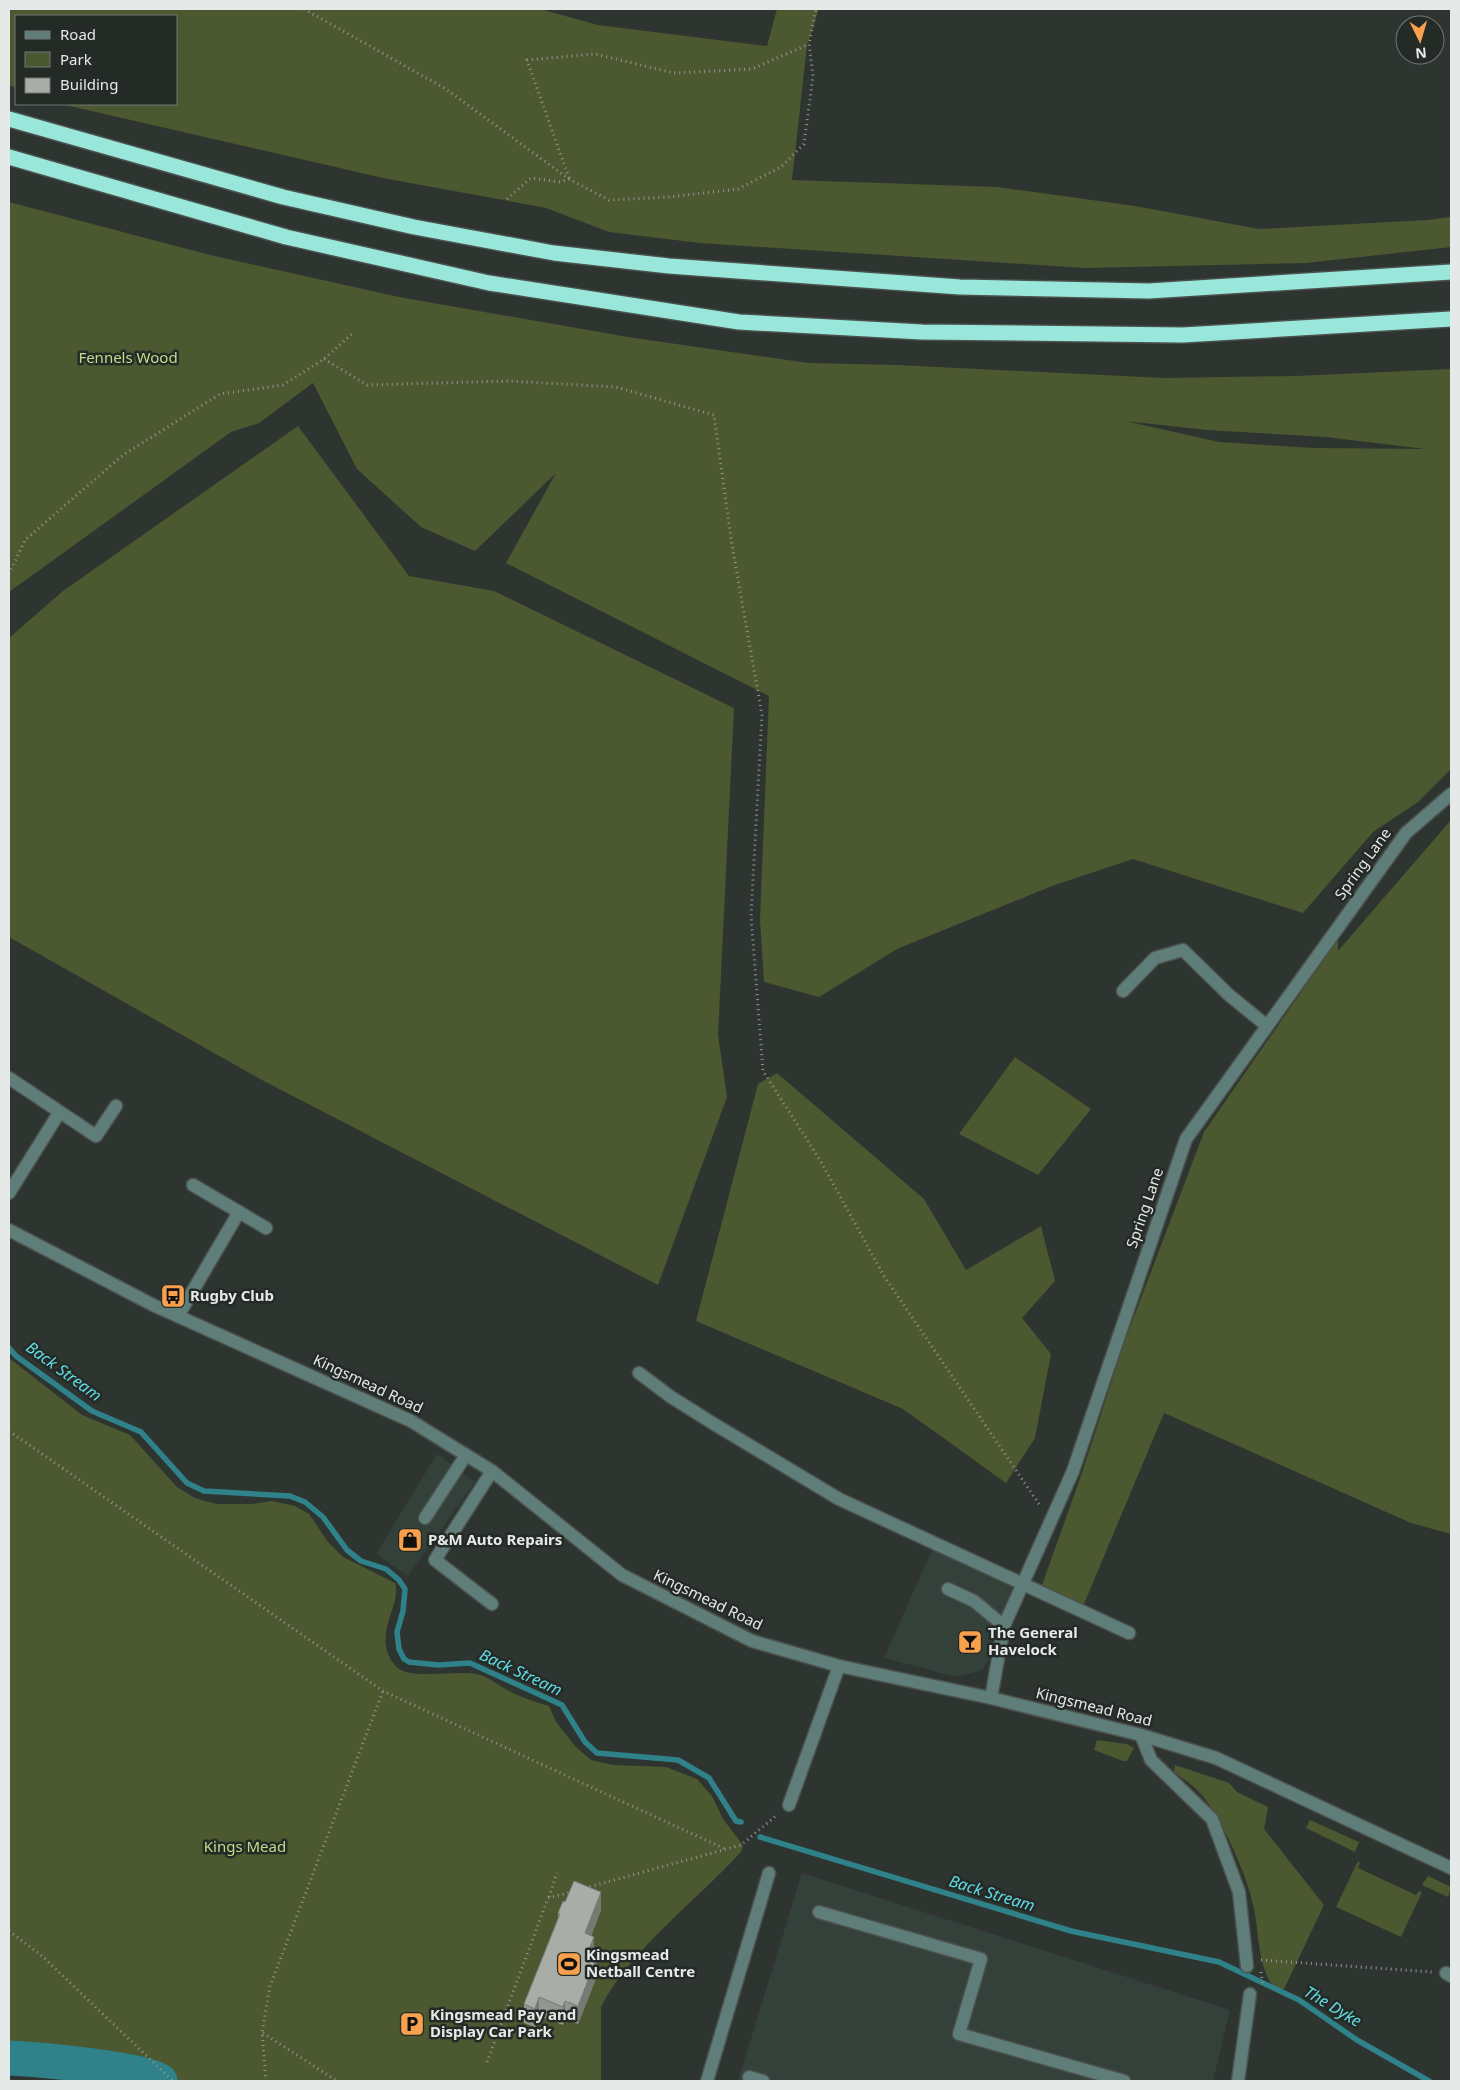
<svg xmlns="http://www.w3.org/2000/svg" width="1460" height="2090" font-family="'Noto Sans',sans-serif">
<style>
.built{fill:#34403a}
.green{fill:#4c582f;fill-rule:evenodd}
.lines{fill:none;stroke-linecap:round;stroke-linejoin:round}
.stream{stroke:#2f8289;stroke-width:5.5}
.river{stroke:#2f8289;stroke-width:35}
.minor-casing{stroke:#4b524e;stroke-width:15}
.highway-casing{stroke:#4b524e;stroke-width:18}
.path{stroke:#919693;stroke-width:3;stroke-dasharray:1 4;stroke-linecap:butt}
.minor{stroke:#607e79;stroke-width:12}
.highway{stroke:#99e7da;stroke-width:15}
.wall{fill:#909690}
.shaded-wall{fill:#767a75}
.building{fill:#a8aea7;stroke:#767a75}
.labels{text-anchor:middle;stroke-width:5;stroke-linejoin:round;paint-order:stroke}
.park-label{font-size:15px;fill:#c4dc8a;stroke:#242b27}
.street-label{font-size:15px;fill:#e5e9e7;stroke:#242b27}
.poi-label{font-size:15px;font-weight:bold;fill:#e5e9e7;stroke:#242b27;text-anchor:start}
.water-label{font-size:16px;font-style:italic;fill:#61dbe5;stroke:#242b27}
</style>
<rect width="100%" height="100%" fill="#2e3531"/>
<!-- built -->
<g class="built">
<polygon points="437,1454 475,1482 408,1576 376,1554"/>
<polygon points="933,1548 1012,1587 998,1646 982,1670 956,1677 884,1658"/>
<polygon points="802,1873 1230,2010 1213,2081 738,2081"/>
</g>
<!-- green -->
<g class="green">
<polygon points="9,9 540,9 598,25 767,46 777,9 819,9 807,45 792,180 997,187 1135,206 1259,229 1427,220 1451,217 1451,247 1306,263 1085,268 700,243 609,232 546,208 383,178 61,104 176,104 176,16 16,16 16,88 9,85"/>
<path d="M9 202 210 255 399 297 628 337 808 363 898 365 1163 378 1296 376 1451 369V769L1418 802 1373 832 1303 913 1133 859 1052 886 897 949 819 997 764 982 760 919 769 696 506 563 556 473 475 551 421 527 357 469 313 383 259 423 231 432 9 592ZM1125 421 1207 430 1326 437 1425 449 1313 448 1219 442Z"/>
<polygon points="298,426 409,576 494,591 734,708 718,1035 727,1097 658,1285 260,1079 9,937 9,638 63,591"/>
<polygon points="1451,820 1451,1534 1411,1523 1164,1413 1084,1604 1041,1588 1082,1473 1124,1343 1204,1132 1338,939 1338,951"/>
<polygon points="1015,1057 1091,1109 1038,1175 959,1134"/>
<polygon points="777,1073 924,1199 966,1270 1041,1226 1055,1281 1022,1318 1051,1354 1035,1438 1006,1483 903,1409 696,1321 758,1084"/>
<path d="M9 1358 82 1415 130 1435 177 1487 195 1498 216 1504H253L272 1501 295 1506 309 1514 328 1542 343 1557 395 1583C401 1600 382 1624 386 1646 387 1654 393 1665 399 1669 415 1679 456 1670 476 1674 489 1676 501 1688 513 1693 525 1699 537 1702 549 1706L556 1722 575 1746 591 1760 613 1765 666 1767 697 1779 712 1796 723 1819 743 1845 741 1852C698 1899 629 1951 601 2007V2081H174C148 2055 46 2053 9 2052Z"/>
<polygon points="1097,1740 1127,1744 1134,1748 1127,1761 1123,1761 1094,1750"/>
<path d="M1175 1765 1229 1783 1237 1792 1268 1807 1264 1829 1324 1905 1284 1989H1276C1258 1972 1259 1932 1254 1909 1248 1877 1222 1818 1201 1794 1193 1785 1183 1779 1174 1772Z"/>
<polygon points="1310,1820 1359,1842 1355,1852 1306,1828"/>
<polygon points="1358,1861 1360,1863 1358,1868 1416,1895 1419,1891 1422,1892 1401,1937 1336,1907"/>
<polygon points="1428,1876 1451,1887 1448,1897 1422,1885"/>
</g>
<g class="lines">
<!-- stream -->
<g class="stream">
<polyline points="9,1348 16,1356 92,1411 141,1432 187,1483 204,1491 290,1496 305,1502 323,1517 347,1550 361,1561 386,1569 399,1580 405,1589 403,1611 397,1632 399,1649 404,1659 409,1662 438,1665 470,1663 562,1705 585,1742 597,1753 678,1760 709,1778 736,1821 741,1822"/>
<polyline points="760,1837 1071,1931 1219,1962 1299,2000 1357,2040 1429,2081"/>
</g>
<!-- river -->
<path class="river" d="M9 2058C33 2059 146 2069 160 2081"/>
<defs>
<g id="minor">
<polyline points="1123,991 1155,958 1183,950 1229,995 1267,1026"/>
<polyline points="9,1078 96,1136 116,1106"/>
<polyline points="9,1193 59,1113"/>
<polyline points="239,1212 266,1228"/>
<polyline points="9,1230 153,1305 411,1421 492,1471 622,1575 752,1641 839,1666 991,1698 1141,1735 1216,1758 1451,1868"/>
<polyline points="178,1316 239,1212 193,1185"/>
<polyline points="639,1373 671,1397 714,1424 839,1499 1129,1633"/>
<polyline points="425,1518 466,1455"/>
<polyline points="948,1589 974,1601 1004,1626"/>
<polyline points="492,1604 435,1560 492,1471"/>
<polyline points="991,1698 1004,1626 1073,1471 1186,1139 1406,833 1451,794"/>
<polyline points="1141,1735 1151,1760 1212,1819 1239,1892 1247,1966"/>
<polyline points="789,1805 839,1666"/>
<polyline points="819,1912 981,1959 959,2034 1124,2081"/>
<polyline points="1446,1973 1451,1976"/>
<polyline points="749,2077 763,2081"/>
<polyline points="707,2081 769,1873"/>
<polyline points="1238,2081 1250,1994"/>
</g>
<g id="highway">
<polyline points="9,119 283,197 414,227 554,253 669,266 960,287 1149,291 1451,272"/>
<polyline points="9,157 286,237 489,283 739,322 922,332 1183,335 1451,319"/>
</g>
</defs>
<!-- minor casing -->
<use href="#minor" class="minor-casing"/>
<!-- highway casing -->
<use href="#highway" class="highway-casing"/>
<!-- path -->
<g class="path">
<polyline points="304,9 446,89 569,179 609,200 669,197 738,189 781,167 804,144 813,76 809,44 816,9"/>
<polyline points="569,178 527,60 595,54 674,73 752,69 809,44"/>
<polyline points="507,199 531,178 560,182 569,179"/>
<polyline points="324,359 367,385 508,381 616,387 714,415 732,545 762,715 751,916 763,1071 820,1160 884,1276 1041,1507"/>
<polyline points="9,574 25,540 123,455 220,394 283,385 324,359 354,332"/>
<polyline points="9,1431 383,1691 725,1849"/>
<polyline points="585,1888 741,1845 777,1815"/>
<polyline points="549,1897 557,1873"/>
<polyline points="9,1931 41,1955 173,2081"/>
<polyline points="1261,1960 1432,1972"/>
<polyline points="1261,1972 1263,1986"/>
<polyline points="263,2033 337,2081"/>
<polyline points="487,2062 548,1898 572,1892"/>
<polyline points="266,2081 262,2033 270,1986 383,1691"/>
</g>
<!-- minor -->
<use href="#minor" class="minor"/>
<!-- highway -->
<use href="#highway" class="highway"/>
</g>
<!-- wall -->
<polygon class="wall" points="601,1910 591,1936 597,1976 578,2024 565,2019 563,2025 539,2016 535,2027 524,2023 524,2004 558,1918 558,1913"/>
<!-- shaded-wall -->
<g class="shaded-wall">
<polygon points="601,1892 601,1910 585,1952 585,1933"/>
<polygon points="594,1937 594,1956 587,1954"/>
<polygon points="597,1957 597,1976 578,2024 578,2006"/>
<polygon points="539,1997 539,2016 535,2027 535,2009"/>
<polygon points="565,2001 565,2019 563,2025 563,2007"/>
</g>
<!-- building -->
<polygon class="building" points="574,1881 601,1892 585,1933 594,1937 587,1954 597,1957 578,2006 565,2001 563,2007 539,1997 535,2009 524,2004 560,1914 558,1913 563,1901 565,1902"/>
<!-- icons -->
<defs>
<symbol id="bus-square" viewBox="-11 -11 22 22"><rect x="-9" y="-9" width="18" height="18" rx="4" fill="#f9a04c" stroke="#242b27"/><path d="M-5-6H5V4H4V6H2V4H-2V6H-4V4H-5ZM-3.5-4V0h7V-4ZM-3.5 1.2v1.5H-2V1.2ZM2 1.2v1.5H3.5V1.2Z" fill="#111"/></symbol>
<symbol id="shop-square" viewBox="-11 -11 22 22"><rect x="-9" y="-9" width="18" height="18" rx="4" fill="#f9a04c" stroke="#242b27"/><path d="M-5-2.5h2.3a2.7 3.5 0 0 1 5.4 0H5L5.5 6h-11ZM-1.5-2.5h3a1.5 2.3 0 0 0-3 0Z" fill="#111"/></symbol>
<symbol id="bar-square" viewBox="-11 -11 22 22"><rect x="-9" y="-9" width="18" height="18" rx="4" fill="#f9a04c" stroke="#242b27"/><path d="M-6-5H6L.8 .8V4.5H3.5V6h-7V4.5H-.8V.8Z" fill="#111"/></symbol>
<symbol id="stadium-square" viewBox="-11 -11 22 22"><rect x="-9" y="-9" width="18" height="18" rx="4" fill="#f9a04c" stroke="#242b27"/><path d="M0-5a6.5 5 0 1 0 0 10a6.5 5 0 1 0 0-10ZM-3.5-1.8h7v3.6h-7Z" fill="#111"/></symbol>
<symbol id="parking-square" viewBox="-11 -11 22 22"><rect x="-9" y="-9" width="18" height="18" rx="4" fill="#f9a04c" stroke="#242b27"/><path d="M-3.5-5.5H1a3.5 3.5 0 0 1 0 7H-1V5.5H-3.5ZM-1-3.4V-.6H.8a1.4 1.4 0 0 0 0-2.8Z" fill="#111"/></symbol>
</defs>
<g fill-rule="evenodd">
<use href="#bus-square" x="159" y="1282" width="28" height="28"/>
<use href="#shop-square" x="396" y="1526" width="28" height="28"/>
<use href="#bar-square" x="956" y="1628" width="28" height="28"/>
<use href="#stadium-square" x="555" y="1950" width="28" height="28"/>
<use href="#parking-square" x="398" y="2010" width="28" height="28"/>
</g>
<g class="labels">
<!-- park labels -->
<g class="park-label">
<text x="128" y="363">Fennels Wood</text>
<text x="245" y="1852">Kings Mead</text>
</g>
<!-- street labels -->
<g class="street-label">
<text transform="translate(1363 864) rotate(-54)" y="5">Spring Lane</text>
<text transform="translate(1145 1208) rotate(-71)" y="5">Spring Lane</text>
<text transform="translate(368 1384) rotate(25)" y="5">Kingsmead Road</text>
<text transform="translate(708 1600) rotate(26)" y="5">Kingsmead Road</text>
<text transform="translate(1094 1707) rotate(14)" y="5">Kingsmead Road</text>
</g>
<!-- poi labels -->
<g class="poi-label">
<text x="190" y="1301">Rugby Club</text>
<text x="428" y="1545">P&amp;M Auto Repairs</text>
<text x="988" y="1638">The General<tspan x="988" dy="17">Havelock</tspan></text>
<text x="586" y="1960">Kingsmead<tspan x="586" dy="17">Netball Centre</tspan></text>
<text x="430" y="2020">Kingsmead Pay and<tspan x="430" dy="17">Display Car Park</tspan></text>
</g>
<!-- water labels -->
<g class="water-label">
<text transform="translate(64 1371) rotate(36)" y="6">Back Stream</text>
<text transform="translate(521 1672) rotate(25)" y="6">Back Stream</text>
<text transform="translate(992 1893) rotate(17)" y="6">Back Stream</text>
<text transform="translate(1333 2006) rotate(31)" y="6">The Dyke</text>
</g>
</g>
<!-- border -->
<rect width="1460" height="2090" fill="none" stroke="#e5e9e7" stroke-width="20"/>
<!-- legend -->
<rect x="15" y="15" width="162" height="90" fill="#242b27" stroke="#717774"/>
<rect x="25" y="31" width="25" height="8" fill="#607e79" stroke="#717774"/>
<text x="60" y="40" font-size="15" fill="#e5e9e7">Road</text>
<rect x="25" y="52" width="25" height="15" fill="#4c582f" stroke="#717774"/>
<text x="60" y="65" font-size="15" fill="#e5e9e7">Park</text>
<rect x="25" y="78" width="25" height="15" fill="#a8aea7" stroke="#717774"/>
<text x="60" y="90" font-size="15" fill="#e5e9e7">Building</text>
<!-- north arrow -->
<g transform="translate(1420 40) rotate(175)"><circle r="24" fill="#242b27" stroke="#717774"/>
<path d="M0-4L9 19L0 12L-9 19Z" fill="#f9a04c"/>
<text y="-8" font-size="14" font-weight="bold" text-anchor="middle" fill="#e5e9e7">N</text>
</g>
</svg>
